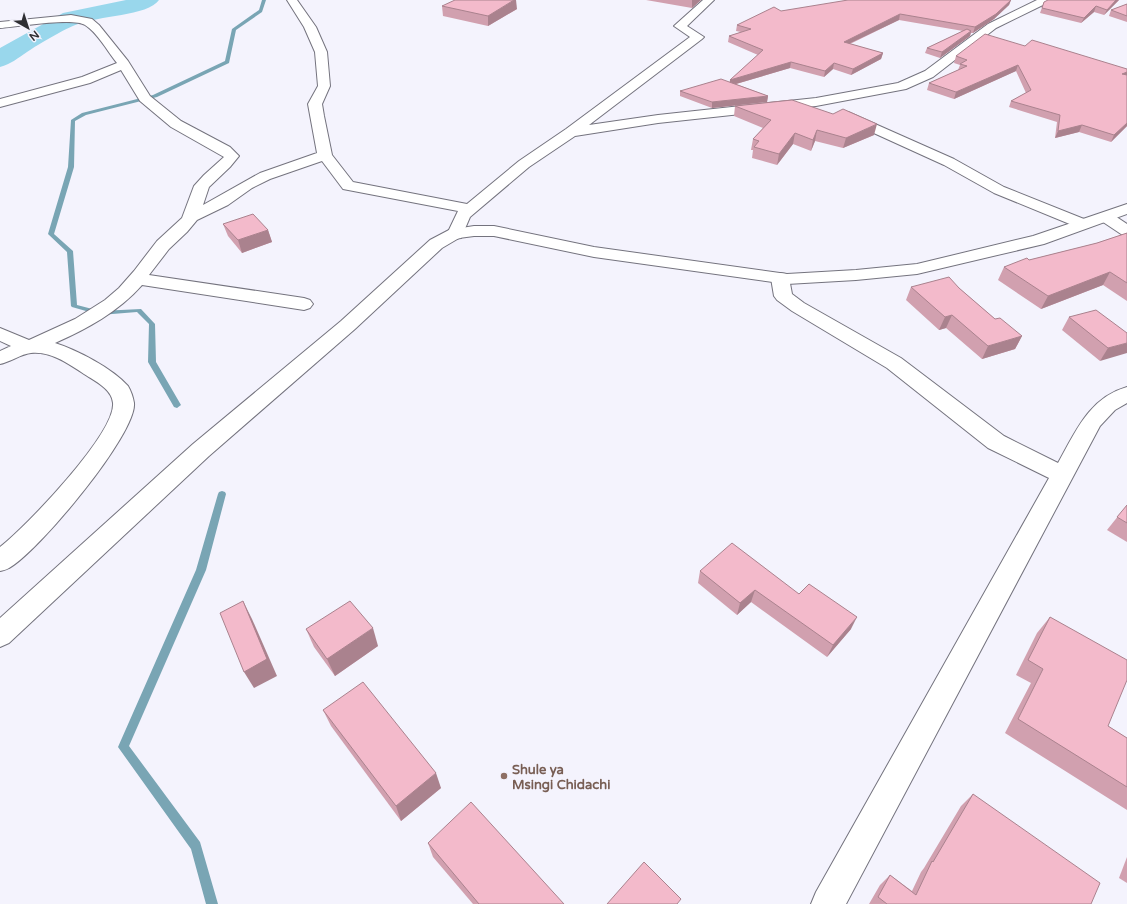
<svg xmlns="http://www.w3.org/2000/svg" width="1127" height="904" font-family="'Varela Round',sans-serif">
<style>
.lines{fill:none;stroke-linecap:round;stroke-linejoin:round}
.stream{fill:#79a5b4;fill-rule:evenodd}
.river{fill:#99d7ec;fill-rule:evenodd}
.street-casing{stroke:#74737e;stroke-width:2}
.secondary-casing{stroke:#74737e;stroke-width:2}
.street{fill:#fff;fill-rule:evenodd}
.secondary{fill:#fff;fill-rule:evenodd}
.wall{fill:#d1a0af}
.shaded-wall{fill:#aa828e}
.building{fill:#f3bacb;stroke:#aa828e}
.education-dot{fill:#8d6e63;stroke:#f4f3fd;stroke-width:1.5}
.labels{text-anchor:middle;stroke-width:4;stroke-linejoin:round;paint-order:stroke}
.near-education-label{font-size:13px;font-weight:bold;fill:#785e54;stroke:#f4f3fd;text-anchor:start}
</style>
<rect width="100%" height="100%" fill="#f4f3fd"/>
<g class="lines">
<!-- stream -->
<g class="stream">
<polygon points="262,0 266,0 262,12 236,30 229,63 157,97 86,115 75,121 74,167 54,234 73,251 77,305 100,311 141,309 155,324 156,362 181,405 177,408 174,407 148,362 149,324 137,312 100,315 72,307 71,306 67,252 48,234 68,167 71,120 82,113 153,95 225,61 232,29 259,10"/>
<polygon points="222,491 225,492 226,494 206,570 129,746 200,842 218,904 206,904 191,849 118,747 196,570 218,494 219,492"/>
</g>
<!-- river -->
<path class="river" d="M126 0H159C148 16 97 16 78 24 64 29 39 44 27 52 18 58 11 64 0 67V48L63 13Z"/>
<defs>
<g id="street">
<path d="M287 0H297L316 27 327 52 330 86 322 104 324 116 332 155 353 182 467 204 519 161 566 129 690 37 674 26 703 0H714L687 26 704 37 702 39 589 125 658 115 816 98 898 83 925 71 988 24 1037 0H1050L1049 2 996 28 933 77 906 89 816 106 658 123 575 136 529 167 470 217 461 238 455 239 449 238 447 234 458 211 343 189 322 161 270 179 252 188 228 205 197 220 187 232 169 249 149 275 304 298 310 300 313 304 310 308 304 310 142 285C118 312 87 329 55 343 77 350 112 368 128 386 131 391 133 397 134 403 137 434 37 553 9 568 6 570 3 570 0 571V547C25 528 116 433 113 403 112 389 95 381 84 374 69 364 51 351 31 353 21 354 10 362 0 364V351L11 346 0 341V328L29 340 75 319 105 300 119 288 134 271 157 241 182 218 194 186 204 175 224 157 171 127 140 101 121 70 90 83 0 107V99L82 77 117 63C108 52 97 32 85 25 74 17 16 27 0 28V22L71 15 92 19 99 25 128 61 150 96 181 121 230 147 239 156 230 167 209 187 203 205 260 173 317 153 308 104 318 86 315 52 304 27Z"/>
<polygon points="848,112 954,159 1004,187 1089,221 1091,224 1089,227 1083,229 1077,227 994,193 944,165 843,119 841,116 843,113"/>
<polygon points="1106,212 1112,214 1127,224 1127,236 1121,234 1100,220 1098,217 1100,214"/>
<path d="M780 273 786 274 789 278 792 294 804 303 901 358 1004 436 1058 463C1076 431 1089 398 1127 387V403L1115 410 1100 426 846 904H811L816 892 1049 478 988 448 887 368 792 311 777 300 774 296 771 278 774 274Z"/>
</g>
<polygon id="secondary" points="1127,204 1127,214 1044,244 917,274 856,280 787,284 594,257 494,236 474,236 459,238 442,248 355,329 209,456 9,643 0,647 0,618 193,444 341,321 430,240 449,230 474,226 494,226 594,247 787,274 856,270 917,264 1033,236"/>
</defs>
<!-- street casing -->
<use href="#street" class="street-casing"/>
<!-- secondary casing -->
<use href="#secondary" class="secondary-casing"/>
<!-- street -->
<use href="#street" class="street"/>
<!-- secondary -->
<use href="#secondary" class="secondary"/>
</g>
<!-- wall -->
<g class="wall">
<polygon points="646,0 701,0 692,8"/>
<polygon points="1011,0 1009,5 994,19 973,33 971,33 970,36 940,58 925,53 927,48 963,31 899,20 850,44 883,53 881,59 851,75 833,69 824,77 790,68 736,84 768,96 767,102 712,108 680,96 680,91 730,82 730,80 758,55 728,42 729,36 741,32 736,31 737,25 781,11"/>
<polygon points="1048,0 1119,0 1104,15 1094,12 1081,23 1040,13 1044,2"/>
<polygon points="1127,4 1127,22 1109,16 1111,10"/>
<polygon points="442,6 517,9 488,26 443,16"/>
<polygon points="1025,46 1127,69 1127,126 1111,142 1079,132 1055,138 1057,122 1009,107 1011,101 1026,93 1016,71 954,99 927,90 929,83 958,70 960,65 954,63 956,56"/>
<polygon points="735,106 874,135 843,148 815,141 811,151 793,144 777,165 752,158 753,150 751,150 753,139 763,128 734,116"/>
<polygon points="223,224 268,230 272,242 242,253 228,236"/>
<polygon points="1127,233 1127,301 1103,285 1041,309 998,280 1004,267 1029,260 1097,243"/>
<polygon points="911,287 959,288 995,319 1022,336 1015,349 982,359 946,328 939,330 906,300"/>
<polygon points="1069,317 1127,333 1100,361 1062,330"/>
<polygon points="1127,505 1127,542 1107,530"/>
<polygon points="700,571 799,594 851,629 827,657 751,602 737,615 698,583"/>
<polygon points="1050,617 1108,726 1127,738 1127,810 1005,733 1031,683 1016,675 1037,633"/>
<polygon points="306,629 378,646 335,676 314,647"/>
<polygon points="323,710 441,788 401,821 331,726"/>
<polygon points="973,794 1091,904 869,904 880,885 890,875 912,891 921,872 924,868 961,806"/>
<polygon points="428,843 564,904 473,904 433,857"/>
<polygon points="1127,857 1127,883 1119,878"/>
</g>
<!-- shaded-wall -->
<g class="shaded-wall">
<polygon points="514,0 516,0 517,9 488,26 488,16"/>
<polygon points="692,0 701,0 692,8"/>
<polygon points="1011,0 1009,5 994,19 973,33 975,27"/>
<polygon points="1116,0 1119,0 1104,15 1107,10"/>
<polygon points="1096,6 1094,12 1081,23 1084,18"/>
<polygon points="900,14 899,20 842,47 844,42"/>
<polygon points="971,31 970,36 940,58 942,52"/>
<polygon points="883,53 881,59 851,75 853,69"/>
<polygon points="791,62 790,68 729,86 730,80"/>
<polygon points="834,63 833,69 824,77 825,71"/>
<polygon points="1018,65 1016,71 954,99 956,92"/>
<polygon points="1127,72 1127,76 1122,74"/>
<polygon points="768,96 767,102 712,108 712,102"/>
<polygon points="1127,123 1127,126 1111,142 1114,135"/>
<polygon points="877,124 874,135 843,148 846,138"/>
<polygon points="1082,125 1079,132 1055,138 1058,131"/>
<polygon points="817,130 815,141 811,151 813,140"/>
<polygon points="795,133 793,144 777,165 779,154"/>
<polygon points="268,230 272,242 242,253 238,240"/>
<polygon points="1110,272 1103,285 1041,309 1048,296"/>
<polygon points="952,315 946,328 939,330 945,317"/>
<polygon points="1022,336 1015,349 982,359 988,346"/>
<polygon points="1127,343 1127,353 1100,361 1108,348"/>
<polygon points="755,590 751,602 737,615 740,603"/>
<polygon points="243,601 252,619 277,676 254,688 244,672"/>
<polygon points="857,617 851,629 827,657 833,645"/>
<polygon points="373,628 378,646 335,676 327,659"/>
<polygon points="436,773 441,788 401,821 396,806"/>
</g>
<!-- building -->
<g class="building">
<polygon points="455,0 514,0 488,16 442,6"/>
<polygon points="848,0 1011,0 996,14 975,27 900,14 844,42 883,53 853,69 834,63 825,71 791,62 730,80 763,50 729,36 751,29 737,25 774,7 781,11"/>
<polygon points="1048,0 1116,0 1107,10 1096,6 1084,18 1042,8 1044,2"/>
<polygon points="1127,4 1127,16 1111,10"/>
<polygon points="967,29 971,31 942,52 927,48"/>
<polygon points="985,34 1025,46 1032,40 1127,69 1127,72 1122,74 1127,75 1127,123 1114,135 1082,125 1058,131 1060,115 1011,101 1031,90 1018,65 956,92 929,83 967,66 960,64 967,60 956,56"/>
<polygon points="721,79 768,96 712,102 680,91"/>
<polygon points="792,100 833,114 843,109 877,124 846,138 817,130 813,140 795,133 779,154 754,147 759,141 753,139 771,120 735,106"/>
<polygon points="253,214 268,230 238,240 223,224"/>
<polygon points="1127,233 1127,283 1110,272 1048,296 1004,267 1027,258 1029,260 1097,243"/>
<polygon points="949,277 959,288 995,319 1000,318 1022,336 988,346 952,315 945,317 911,287"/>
<polygon points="1096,310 1127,333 1127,343 1108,348 1069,317"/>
<polygon points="1127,505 1127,523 1117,517"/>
<polygon points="732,543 799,594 809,584 857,617 833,645 755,590 740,603 700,571"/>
<polygon points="243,601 267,659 244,672 220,613"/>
<polygon points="350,601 373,628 327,659 306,629"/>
<polygon points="1050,617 1127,660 1127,680 1108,726 1127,738 1127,787 1018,719 1043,669 1028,660"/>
<polygon points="363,682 436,773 396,806 323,710"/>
<polygon points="973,794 1100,883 1091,904 887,904 878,897 890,875 916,895 932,861 933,862"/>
<polygon points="471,802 564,904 479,904 428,843"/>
<polygon points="644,862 681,899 677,904 607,904"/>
</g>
<!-- markers -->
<circle class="education-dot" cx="504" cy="776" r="4"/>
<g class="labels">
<!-- near-education labels -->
<g class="near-education-label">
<text x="512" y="774">Shule ya<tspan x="512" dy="15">Msingi Chidachi</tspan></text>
</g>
</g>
<!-- north arrow -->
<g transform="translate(28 28) rotate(141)" stroke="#f4f3fd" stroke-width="3" paint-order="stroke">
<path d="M0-3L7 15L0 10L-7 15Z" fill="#2f2f33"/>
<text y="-6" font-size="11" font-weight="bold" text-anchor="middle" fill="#2f2f33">N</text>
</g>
</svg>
